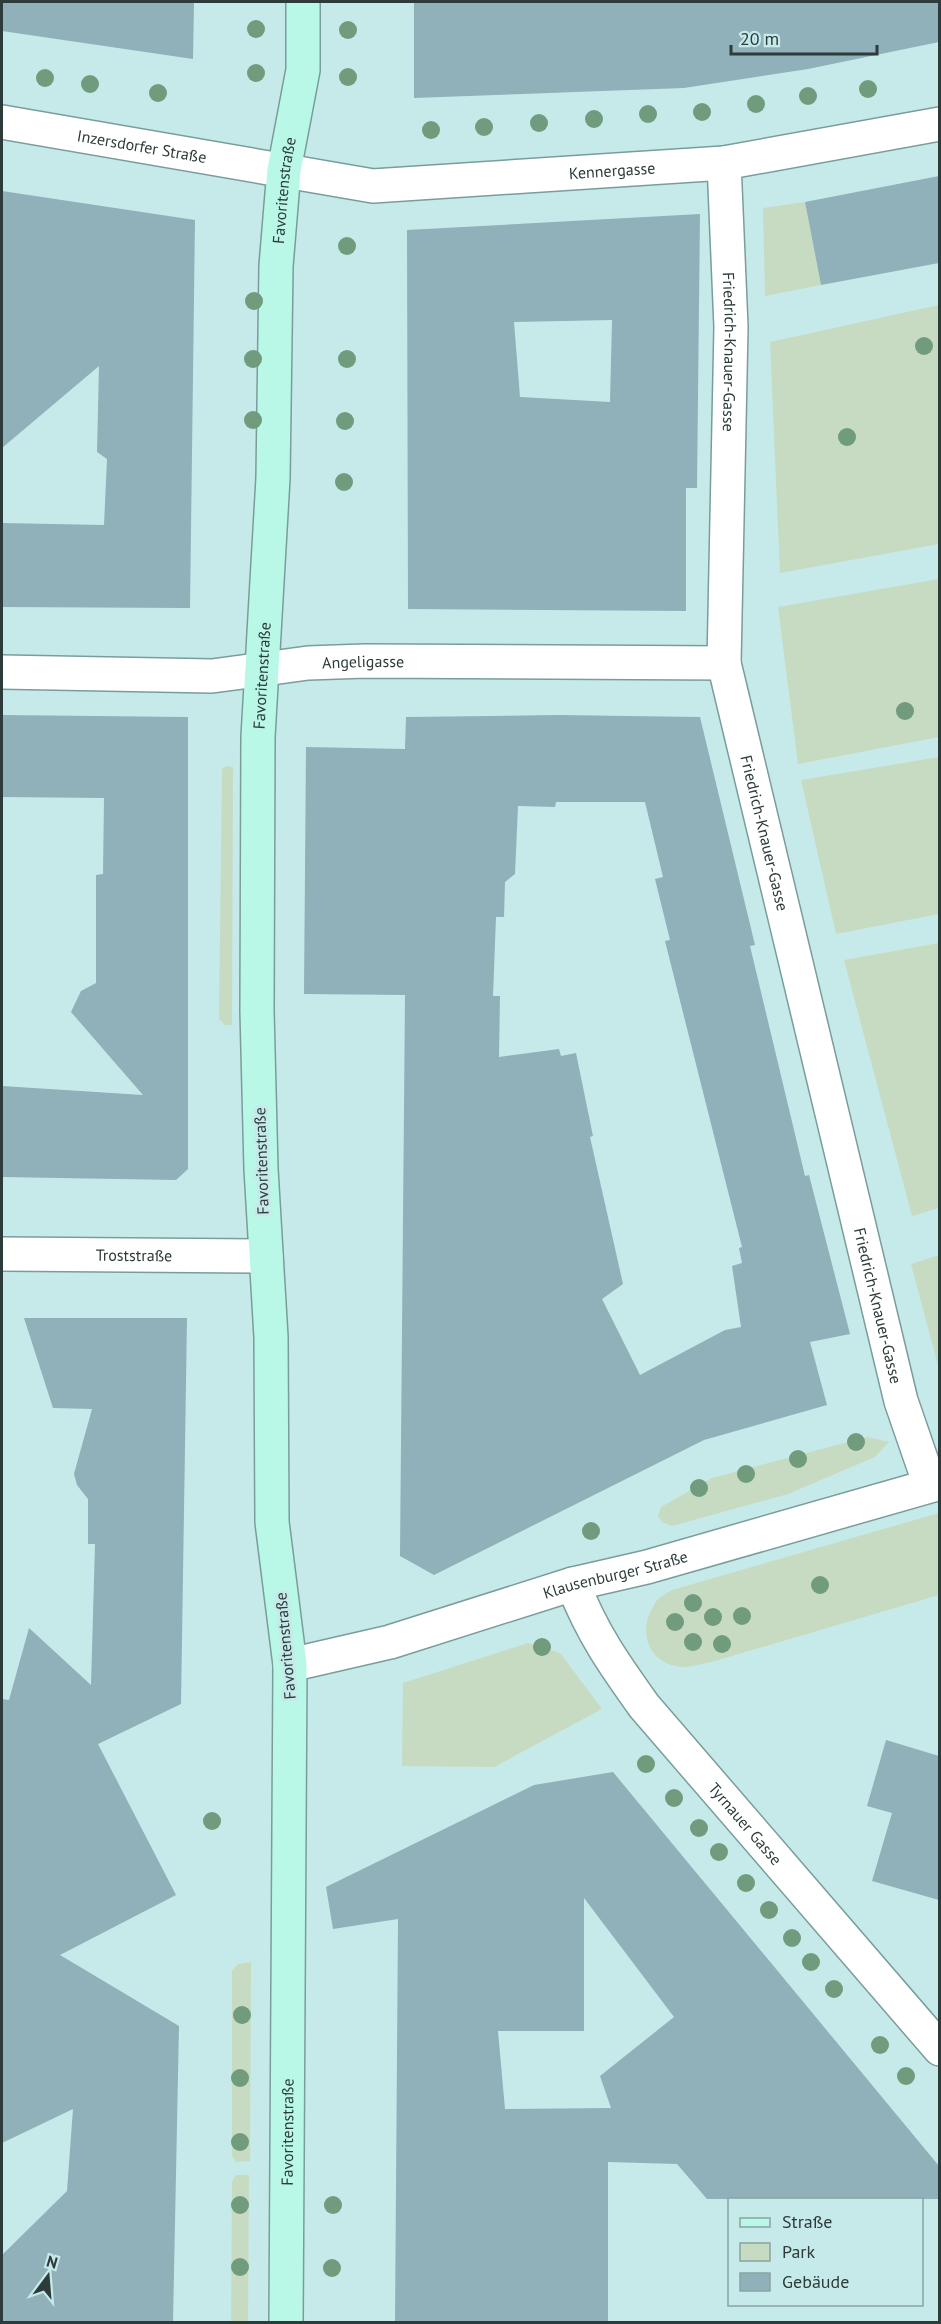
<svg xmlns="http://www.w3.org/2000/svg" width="941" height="2324" font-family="'PT Sans',sans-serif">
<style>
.green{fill:#c6dbc2}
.building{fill:#90b0ba;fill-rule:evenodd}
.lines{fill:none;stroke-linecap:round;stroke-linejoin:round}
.minor-casing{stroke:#7a9d9b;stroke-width:36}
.tertiary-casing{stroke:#7a9d9b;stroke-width:36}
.secondary-casing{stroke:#7a9d9b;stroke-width:36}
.minor{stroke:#fff;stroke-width:33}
.tertiary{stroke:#fff;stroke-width:33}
.secondary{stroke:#b9f8e7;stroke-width:33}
.tree{fill:#719b7d}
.labels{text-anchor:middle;stroke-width:6;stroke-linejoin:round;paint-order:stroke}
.street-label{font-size:16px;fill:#2d3b3b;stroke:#c6eae9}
</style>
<rect width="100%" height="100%" fill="#c6eae9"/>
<!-- green -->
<g class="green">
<polygon points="805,202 821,285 765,296 763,208"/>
<polygon points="939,305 939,544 780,573 770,342"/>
<polygon points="939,579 939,737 798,764 778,607"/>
<polygon points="939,757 939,914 836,934 801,780"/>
<polygon points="226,766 233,767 232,1025 225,1025 219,1019 222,769"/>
<polygon points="939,943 939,1208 912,1216 844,960"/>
<polygon points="939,1255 940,1255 939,1369 911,1264"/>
<polygon points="867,1437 889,1442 875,1457 788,1494 672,1526 662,1522 658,1516 661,1507 712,1478"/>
<path d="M939 1513V1595L715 1661C705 1663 693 1667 683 1667 648 1665 637 1632 654 1605 657 1598 666 1594 672 1590Z"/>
<polygon points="528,1643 560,1653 602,1709 494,1767 402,1766 403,1683"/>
<polygon points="251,1962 250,2161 236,2162 232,2155 232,1971 238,1964"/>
<polygon points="236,2175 249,2175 248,2322 231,2322 232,2182"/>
</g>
<!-- building -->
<g class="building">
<polygon points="2,2 194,2 193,59 2,31"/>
<polygon points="414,2 939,2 939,42 808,69 684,88 414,98"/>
<polygon points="939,176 939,263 821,285 805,202"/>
<polygon points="2,191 195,220 190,608 2,607 2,523 104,525 107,459 97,452 99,366 2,448"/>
<path d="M700 214 697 488H686V611L408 609 407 230ZM612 320 610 402 520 397 514 322Z"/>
<polygon points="2,715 188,717 188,1169 176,1180 2,1177 2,1086 143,1095 71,1012 81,991 96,983 96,875 103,874 104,798 2,797"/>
<path d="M558 715 700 717 755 945 750 946 805 1176 809 1175 850 1334 810 1342 827 1405 704 1440 434 1575 400 1556 405 995 304 994 306 747 405 749 406 717ZM556 802H645L663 877 655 879 670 940 665 941 742 1247 739 1248 742 1263 732 1266 741 1327 725 1330 640 1375 602 1299 623 1284 590 1137 593 1136 576 1053 561 1056 559 1049 499 1057 500 996H493L496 917H504L505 882 515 874 518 806 555 807Z"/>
<polygon points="24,1318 187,1318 181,1704 98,1744 176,1895 60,1955 179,2026 173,2322 2,2322 2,2255 67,2191 73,2109 2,2143 2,1699 9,1700 29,1628 91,1685 95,1544 88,1544 88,1499 77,1485 74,1474 92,1409 53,1408"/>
<polygon points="886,1740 939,1756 939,1900 872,1881 892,1813 867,1806"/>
<path d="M613 1772 939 2166V2199H707L677 2164 608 2162V2322H395L398 1919 333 1929 326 1887 534 1785ZM584 1898 674 2017 600 2076 611 2108 505 2109 498 2031H584Z"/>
</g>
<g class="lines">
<defs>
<g id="minor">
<path id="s1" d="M724 163 731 327 724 663 901 1401 930 1485"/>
<path id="s2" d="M2 672 212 676 308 663 365 661 724 663"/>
<path id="s3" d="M573 1584C592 1633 614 1664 644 1706L940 2049"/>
<path id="s4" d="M290 1665 390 1642 573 1584 647 1567 940 1483"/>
</g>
<g id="tertiary">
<path id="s5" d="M2 122 373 186 724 163 940 124"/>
<path id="s6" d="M2 1254 266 1256"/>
</g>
<g id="secondary">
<path id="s7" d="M286 2322 290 1665 272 1522 271 1337 261 1169 257 1011 258 737 273 478 276 266 284 170 303 70V2"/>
</g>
</defs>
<!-- minor casing -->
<use href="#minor" class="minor-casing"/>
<!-- tertiary casing -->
<use href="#tertiary" class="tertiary-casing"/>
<!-- secondary casing -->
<use href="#secondary" class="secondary-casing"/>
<!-- minor -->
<use href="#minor" class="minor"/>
<!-- tertiary -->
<use href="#tertiary" class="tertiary"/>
<!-- secondary -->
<use href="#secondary" class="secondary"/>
</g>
<!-- trees -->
<g class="tree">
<circle cx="256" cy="29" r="9"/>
<circle cx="348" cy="30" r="9"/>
<circle cx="256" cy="73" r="9"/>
<circle cx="348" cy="77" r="9"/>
<circle cx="45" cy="78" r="9"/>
<circle cx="90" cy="84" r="9"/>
<circle cx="868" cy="89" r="9"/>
<circle cx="158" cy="93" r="9"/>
<circle cx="808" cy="96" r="9"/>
<circle cx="756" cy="104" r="9"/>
<circle cx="702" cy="112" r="9"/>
<circle cx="648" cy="114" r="9"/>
<circle cx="594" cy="119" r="9"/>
<circle cx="539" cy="123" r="9"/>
<circle cx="484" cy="127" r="9"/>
<circle cx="431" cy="130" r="9"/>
<circle cx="347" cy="246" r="9"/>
<circle cx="254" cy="301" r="9"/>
<circle cx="924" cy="346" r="9"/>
<circle cx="253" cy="359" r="9"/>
<circle cx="347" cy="359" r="9"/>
<circle cx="253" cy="420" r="9"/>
<circle cx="345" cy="421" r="9"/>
<circle cx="847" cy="437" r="9"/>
<circle cx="344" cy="482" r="9"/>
<circle cx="905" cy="711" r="9"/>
<circle cx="856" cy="1442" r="9"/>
<circle cx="798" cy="1459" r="9"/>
<circle cx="746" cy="1474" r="9"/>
<circle cx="699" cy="1488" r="9"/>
<circle cx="591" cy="1531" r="9"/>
<circle cx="820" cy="1585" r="9"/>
<circle cx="693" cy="1603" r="9"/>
<circle cx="742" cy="1616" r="9"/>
<circle cx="713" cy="1617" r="9"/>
<circle cx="675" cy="1622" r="9"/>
<circle cx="693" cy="1642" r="9"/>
<circle cx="722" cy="1644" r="9"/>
<circle cx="542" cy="1647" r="9"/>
<circle cx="646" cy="1764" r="9"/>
<circle cx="674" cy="1798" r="9"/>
<circle cx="212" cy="1821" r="9"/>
<circle cx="699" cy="1828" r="9"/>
<circle cx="719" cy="1852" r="9"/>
<circle cx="746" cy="1883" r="9"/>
<circle cx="769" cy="1910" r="9"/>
<circle cx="792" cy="1938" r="9"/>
<circle cx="811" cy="1962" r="9"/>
<circle cx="834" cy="1989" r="9"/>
<circle cx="242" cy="2015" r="9"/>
<circle cx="880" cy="2045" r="9"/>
<circle cx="906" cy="2076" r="9"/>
<circle cx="240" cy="2078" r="9"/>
<circle cx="240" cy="2142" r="9"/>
<circle cx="240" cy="2205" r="9"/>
<circle cx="333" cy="2205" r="9"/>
<circle cx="240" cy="2267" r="9"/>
<circle cx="332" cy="2268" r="9"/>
</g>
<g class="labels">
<!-- street labels -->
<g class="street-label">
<text dy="6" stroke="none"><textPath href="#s5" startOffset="142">Inzersdorfer Straße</textPath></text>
<text dy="6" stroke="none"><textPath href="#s5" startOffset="616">Kennergasse</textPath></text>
<text dy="6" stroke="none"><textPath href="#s7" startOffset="2134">Favoritenstraße</textPath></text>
<text dy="6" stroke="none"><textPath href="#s1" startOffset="189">Friedrich-Knauer-Gasse</textPath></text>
<text dy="6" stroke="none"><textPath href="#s2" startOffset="362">Angeligasse</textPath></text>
<text dy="6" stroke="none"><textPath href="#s7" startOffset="1648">Favoritenstraße</textPath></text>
<text dy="6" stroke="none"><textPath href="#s1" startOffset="675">Friedrich-Knauer-Gasse</textPath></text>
<text transform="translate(261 1161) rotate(-92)" y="6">Favoritenstraße</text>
<text dy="6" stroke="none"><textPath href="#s6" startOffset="132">Troststraße</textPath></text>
<text dy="6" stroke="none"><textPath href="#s1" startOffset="1161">Friedrich-Knauer-Gasse</textPath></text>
<text dy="6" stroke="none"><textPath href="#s4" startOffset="338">Klausenburger Straße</textPath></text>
<text transform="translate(285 1646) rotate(-95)" y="6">Favoritenstraße</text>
<text dy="6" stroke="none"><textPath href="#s3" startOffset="297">Tyrnauer Gasse</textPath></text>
<text dy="6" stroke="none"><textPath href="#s7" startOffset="190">Favoritenstraße</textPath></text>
</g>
</g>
<!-- border -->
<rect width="941" height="2324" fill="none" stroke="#2d3b3b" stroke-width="6"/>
<!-- legend -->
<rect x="728" y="2198" width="195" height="108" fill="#c6eae9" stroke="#89a4a3" stroke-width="1.5"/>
<rect x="740" y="2218" width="30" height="9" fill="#b9f8e7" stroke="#89a4a3" stroke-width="1.5"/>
<text x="782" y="2228" font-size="18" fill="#2d3b3b">Straße</text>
<rect x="740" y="2243" width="30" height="18" fill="#c6dbc2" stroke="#89a4a3" stroke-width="1.5"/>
<text x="782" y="2258" font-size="18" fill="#2d3b3b">Park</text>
<rect x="740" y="2273" width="30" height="18" fill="#90b0ba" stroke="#89a4a3" stroke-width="1.5"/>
<text x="782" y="2288" font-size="18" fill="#2d3b3b">Gebäude</text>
<!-- north arrow -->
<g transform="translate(48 2276) rotate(16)" stroke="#c6eae9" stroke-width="4.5" paint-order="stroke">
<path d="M0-4.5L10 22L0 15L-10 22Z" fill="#2d3b3b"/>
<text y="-9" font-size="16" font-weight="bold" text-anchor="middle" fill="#2d3b3b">N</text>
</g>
<!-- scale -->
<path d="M731 45v9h146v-9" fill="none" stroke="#2d3b3b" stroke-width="3"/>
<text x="740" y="45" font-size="18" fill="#2d3b3b" stroke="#c6eae9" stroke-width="4.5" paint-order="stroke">20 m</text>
</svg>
